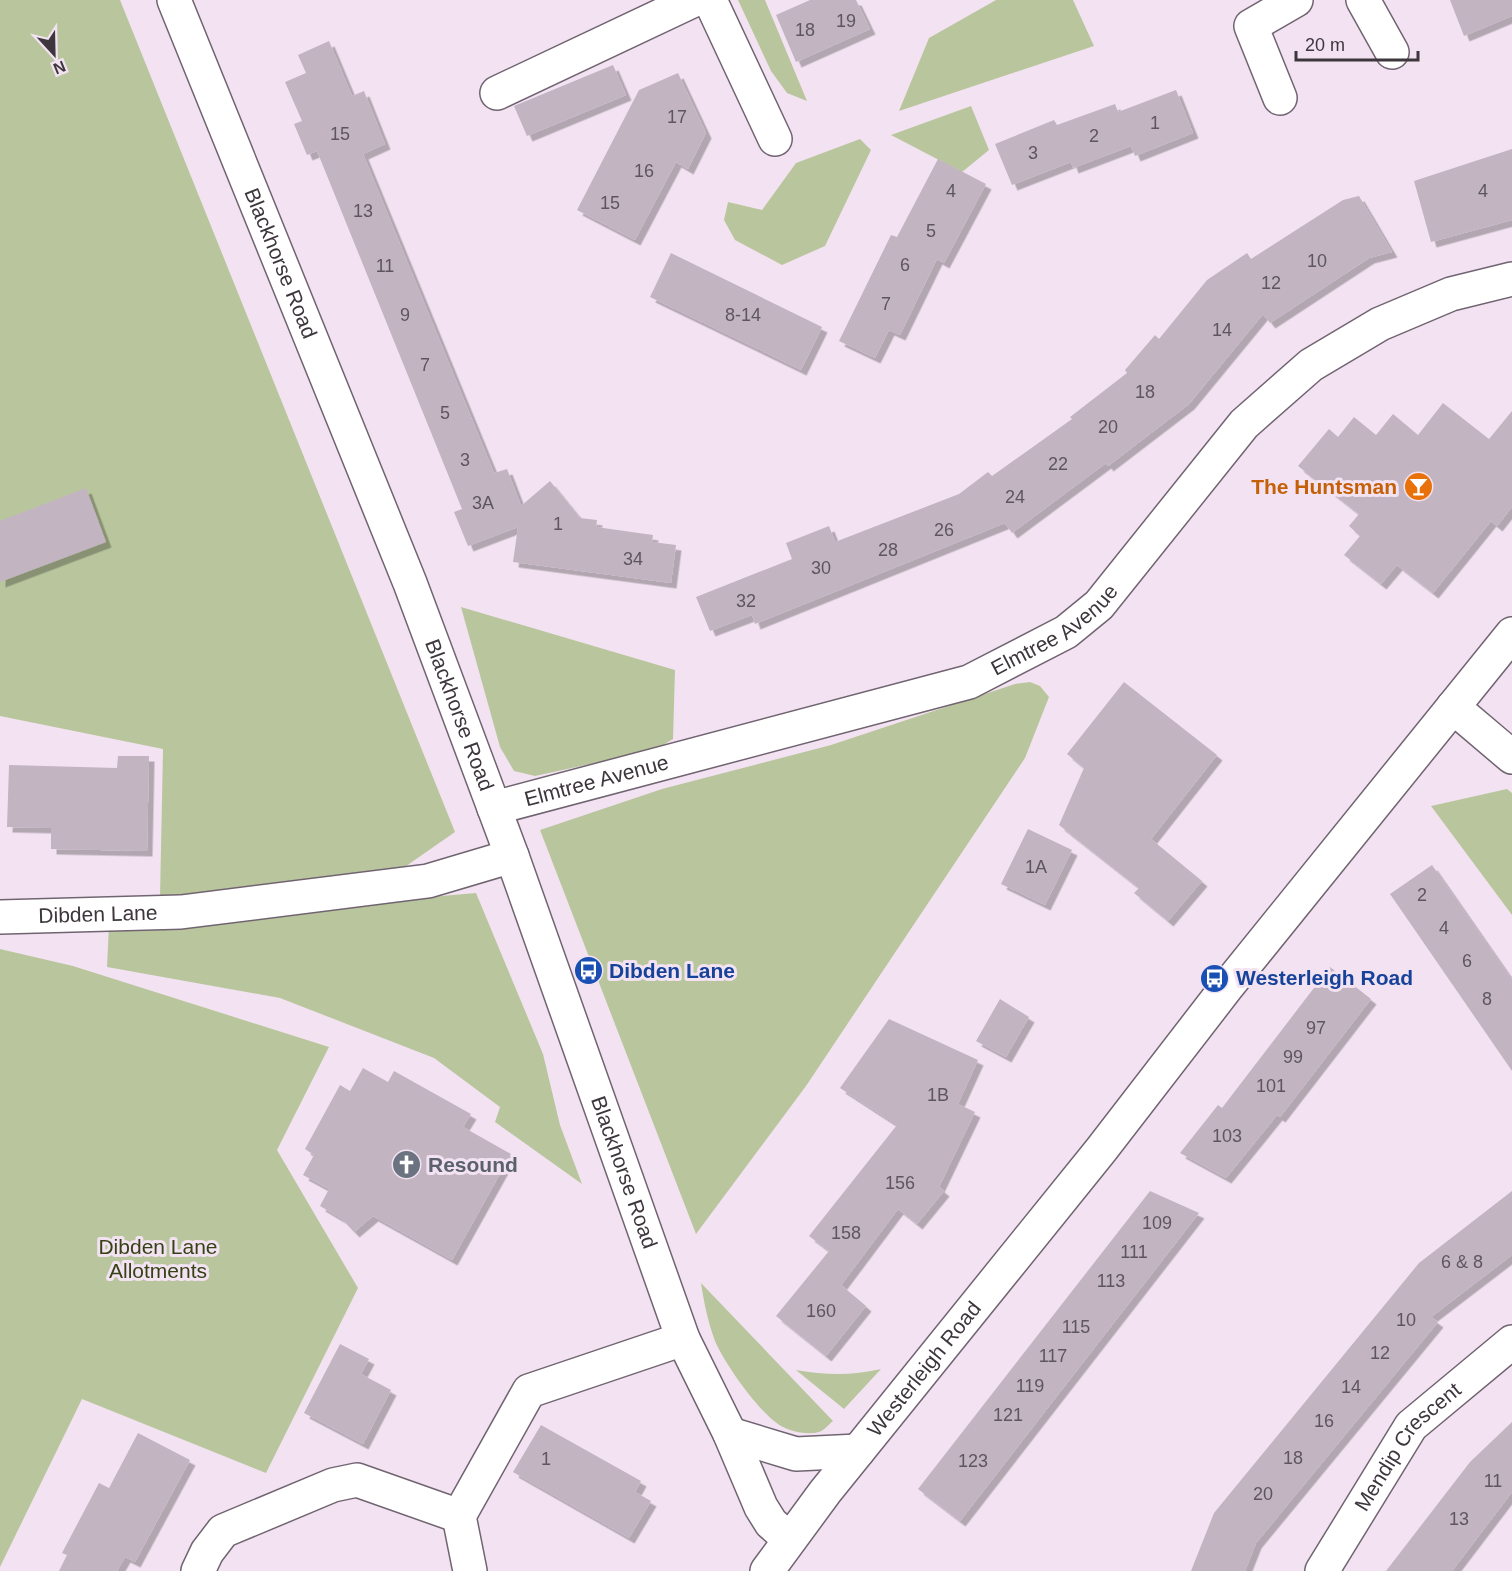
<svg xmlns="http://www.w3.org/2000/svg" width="1512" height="1571" font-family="Helvetica,sans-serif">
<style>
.green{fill:#b9c69d}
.building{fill:#c3b4c2;filter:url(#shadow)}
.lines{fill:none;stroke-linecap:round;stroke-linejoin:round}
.minor-casing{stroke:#716471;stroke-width:36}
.minor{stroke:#fff;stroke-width:33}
.labels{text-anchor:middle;stroke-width:6;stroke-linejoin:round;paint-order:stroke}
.number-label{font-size:18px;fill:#5e565e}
.street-label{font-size:21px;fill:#3d373d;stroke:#f3e3f2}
.food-label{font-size:21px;font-weight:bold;fill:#c56008;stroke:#f3e3f2;text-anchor:end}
.transit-label{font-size:21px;font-weight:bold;fill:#164399;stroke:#f3e3f2;text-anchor:start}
.worship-label{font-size:21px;font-weight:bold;fill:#5b616d;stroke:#f3e3f2;text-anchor:start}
.park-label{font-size:21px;fill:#364115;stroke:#f3e3f2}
</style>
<defs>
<filter id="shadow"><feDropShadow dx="5.5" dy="5.5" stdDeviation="0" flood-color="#0004"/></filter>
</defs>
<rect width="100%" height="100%" fill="#f3e3f2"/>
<!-- green -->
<g class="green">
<polygon points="0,0 120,0 455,832 399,871 160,897 163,749 0,716"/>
<polygon points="738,0 765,0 807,101 787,93 771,71"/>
<polygon points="996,0 1073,0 1094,46 899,111 929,38"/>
<polygon points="971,106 989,150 962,172 891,135"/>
<polygon points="860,139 871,150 825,246 782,265 735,240 724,220 728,202 762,210 796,163"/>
<polygon points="461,607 675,670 673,739 655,750 535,776 514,771 500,747"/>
<polygon points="1030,682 1040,686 1049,697 1025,758 806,1086 696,1234 540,830 662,789 831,745 1015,684"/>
<polygon points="1507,789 1512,793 1512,915 1431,806"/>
<polygon points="476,893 543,1054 560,1125 582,1184 495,1122 500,1107 434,1058 280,998 107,967 109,925"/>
<polygon points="0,949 73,966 329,1047 277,1150 358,1288 266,1473 82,1399 0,1567"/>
<path d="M701 1283 833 1421C829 1424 824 1431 819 1432 809 1435 792 1432 783 1427 762 1417 724 1363 715 1341 708 1322 704 1303 701 1283Z"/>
<path d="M881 1369 844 1409 796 1370C826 1375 850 1376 881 1369Z"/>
</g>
<!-- building -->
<g class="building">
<polygon points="810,0 856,0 870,29 796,62 776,15"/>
<polygon points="1450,0 1512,0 1512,16 1464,36"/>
<polygon points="329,41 352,96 364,91 385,144 363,154 494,473 507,469 521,506 550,481 580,518 597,520 596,527 653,535 652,542 676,545 671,583 513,562 518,527 468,546 454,512 462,509 317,151 307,155 294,124 302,121 285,82 306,73 298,55"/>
<polygon points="613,65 626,95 527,136 514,106"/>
<polygon points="678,73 706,133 688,169 676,162 635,240 577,210 639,90"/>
<polygon points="1176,90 1193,133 1135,156 1131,146 1073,168 1071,162 1012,185 995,144 1054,120 1057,125 1115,104 1118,112"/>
<polygon points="1512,149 1512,220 1431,242 1414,181"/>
<polygon points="938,159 986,184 944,263 937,259 900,335 889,330 875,358 839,341 891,235 897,237"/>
<polygon points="1359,196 1392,252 1369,258 1270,323 1263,314 1189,404 1108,466 1106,463 1012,533 1005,523 755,624 752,615 710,631 696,597 792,559 786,543 829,526 835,542 959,494 988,472 992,476 1072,419 1070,417 1127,373 1125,370 1155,335 1159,339 1207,280 1247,253 1251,259 1343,200"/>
<polygon points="671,253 822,327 801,370 650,297"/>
<polygon points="1443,403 1489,439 1512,411 1512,507 1497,526 1491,521 1433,593 1397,565 1381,584 1344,555 1360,536 1349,526 1359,514 1298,466 1329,429 1338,437 1354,417 1376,435 1393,414 1418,435"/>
<polygon points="86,488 106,542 0,582 0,521"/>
<polygon points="1124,682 1217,755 1151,839 1202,881 1168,921 1134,893 1139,888 1059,825 1084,768 1067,754"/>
<polygon points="118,756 149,756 147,851 51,849 51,828 7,827 9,765 117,768"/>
<polygon points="1028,829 1072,850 1045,905 1001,884"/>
<polygon points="1432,865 1512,980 1512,1071 1390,894"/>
<polygon points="1330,967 1371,999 1280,1117 1277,1115 1226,1178 1180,1153 1218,1105 1222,1108"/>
<polygon points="1000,999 1029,1017 1006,1057 976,1041"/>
<polygon points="889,1019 978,1060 958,1104 975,1112 939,1187 944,1191 917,1224 898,1209 841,1285 866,1306 826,1356 776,1316 829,1251 809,1236 897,1125 840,1088"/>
<polygon points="363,1068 388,1082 394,1071 471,1114 463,1127 511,1154 452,1260 373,1216 354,1232 342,1219 320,1206 329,1189 303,1175 314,1155 305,1149 340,1085 350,1091"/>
<polygon points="1150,1191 1199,1213 960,1521 918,1489"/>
<polygon points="1512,1191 1512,1255 1431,1317 1438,1322 1256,1543 1245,1571 1191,1571 1214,1513 1419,1263"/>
<polygon points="340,1344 369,1359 361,1374 391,1390 363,1444 304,1413"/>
<polygon points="1512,1422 1512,1492 1452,1571 1386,1571 1470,1462"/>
<polygon points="541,1425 641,1481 635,1492 651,1501 629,1538 513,1472"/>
<polygon points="138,1433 190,1460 135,1562 125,1557 117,1571 59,1571 67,1555 62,1553 99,1483 109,1488"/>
</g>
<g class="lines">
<defs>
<g id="minor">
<path id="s1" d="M174 0 410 583 512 856 683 1339 730 1434 761 1507 771 1523 789 1539"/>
<polyline points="710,0 775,139"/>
<polyline points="1363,0 1392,52"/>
<polyline points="497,93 694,0"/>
<polyline points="1280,98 1251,26 1296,0"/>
<polyline points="1453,707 1512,757"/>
<path id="s2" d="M494 808 969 682 1066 632 1099 605 1244 424 1311 365 1380 324 1451 294 1512 279"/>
<path id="s3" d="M0 917 181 912 428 881 512 856"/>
<polyline points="730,1434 796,1454 858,1451"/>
<polyline points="198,1571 207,1552 223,1531 333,1485 357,1480 459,1516"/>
<polyline points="470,1571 459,1516 529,1391 683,1339"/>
<path id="s4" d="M767 1571 825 1492 1101 1150 1226 988 1512 634"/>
<path id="s5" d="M1322 1571 1411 1426 1512 1342"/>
</g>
</defs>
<!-- minor casing -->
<use href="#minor" class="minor-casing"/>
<!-- minor -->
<use href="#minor" class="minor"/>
</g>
<!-- icons -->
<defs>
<symbol id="bar-disc" viewBox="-11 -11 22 22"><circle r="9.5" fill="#e8710a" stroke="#f3e3f2"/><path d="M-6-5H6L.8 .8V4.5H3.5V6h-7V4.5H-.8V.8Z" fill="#fff"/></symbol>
<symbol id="bus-disc" viewBox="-11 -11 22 22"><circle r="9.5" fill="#1a4fb4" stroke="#f3e3f2"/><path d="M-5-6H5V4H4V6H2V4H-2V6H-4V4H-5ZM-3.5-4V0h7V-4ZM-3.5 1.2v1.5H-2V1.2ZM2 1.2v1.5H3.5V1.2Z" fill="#fff"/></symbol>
<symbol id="church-disc" viewBox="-11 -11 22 22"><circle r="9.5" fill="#6b7280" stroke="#f3e3f2"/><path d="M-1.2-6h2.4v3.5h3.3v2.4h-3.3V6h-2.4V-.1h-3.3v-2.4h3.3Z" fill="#fff"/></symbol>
</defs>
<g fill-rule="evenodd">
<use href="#bar-disc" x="1402" y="470" width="33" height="33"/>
<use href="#bus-disc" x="572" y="954" width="33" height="33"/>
<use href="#bus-disc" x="1198" y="962" width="33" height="33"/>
<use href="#church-disc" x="390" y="1148" width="33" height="33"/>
</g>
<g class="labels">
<!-- number labels -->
<g class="number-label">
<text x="846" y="27">19</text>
<text x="805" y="36">18</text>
<text x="677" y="123">17</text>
<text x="1155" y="129">1</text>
<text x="340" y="140">15</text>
<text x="1094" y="142">2</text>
<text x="1033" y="159">3</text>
<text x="644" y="177">16</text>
<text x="951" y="197">4</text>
<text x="1483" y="197">4</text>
<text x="610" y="209">15</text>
<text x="363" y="217">13</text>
<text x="931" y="237">5</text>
<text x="1317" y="267">10</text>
<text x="905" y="271">6</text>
<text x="385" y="272">11</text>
<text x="1271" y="289">12</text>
<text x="886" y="310">7</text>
<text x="405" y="321">9</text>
<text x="743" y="321">8-14</text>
<text x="1222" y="336">14</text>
<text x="425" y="371">7</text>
<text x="1145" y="398">18</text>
<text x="445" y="419">5</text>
<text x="1108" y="433">20</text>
<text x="465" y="466">3</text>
<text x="1058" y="470">22</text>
<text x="1015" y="503">24</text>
<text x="483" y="509">3A</text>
<text x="558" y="530">1</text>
<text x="944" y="536">26</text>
<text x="888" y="556">28</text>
<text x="633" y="565">34</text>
<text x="821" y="574">30</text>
<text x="746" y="607">32</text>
<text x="1036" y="873">1A</text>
<text x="1422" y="901">2</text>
<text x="1444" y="934">4</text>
<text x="1467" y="967">6</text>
<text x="1487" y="1005">8</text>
<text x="1316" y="1034">97</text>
<text x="1293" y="1063">99</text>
<text x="1271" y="1092">101</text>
<text x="938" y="1101">1B</text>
<text x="1227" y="1142">103</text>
<text x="900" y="1189">156</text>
<text x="1157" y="1229">109</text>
<text x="846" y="1239">158</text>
<text x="1134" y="1258">111</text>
<text x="1462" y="1268">6 &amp; 8</text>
<text x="1111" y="1287">113</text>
<text x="821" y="1317">160</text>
<text x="1406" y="1326">10</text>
<text x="1076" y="1333">115</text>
<text x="1380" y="1359">12</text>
<text x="1053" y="1362">117</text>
<text x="1030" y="1392">119</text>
<text x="1351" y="1393">14</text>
<text x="1008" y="1421">121</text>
<text x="1324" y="1427">16</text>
<text x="1293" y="1464">18</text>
<text x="546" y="1465">1</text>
<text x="973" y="1467">123</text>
<text x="1493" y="1487">11</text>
<text x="1263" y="1500">20</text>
<text x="1459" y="1525">13</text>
</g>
<!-- street labels -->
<g class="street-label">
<text dy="7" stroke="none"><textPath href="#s1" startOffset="284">Blackhorse Road</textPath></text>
<text dy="7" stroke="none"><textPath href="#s2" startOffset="592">Elmtree Avenue</textPath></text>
<text dy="7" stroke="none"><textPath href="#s1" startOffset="770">Blackhorse Road</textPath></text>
<text dy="7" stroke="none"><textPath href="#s2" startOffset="106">Elmtree Avenue</textPath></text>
<text dy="7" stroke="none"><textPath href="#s3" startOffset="98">Dibden Lane</textPath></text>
<text dy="7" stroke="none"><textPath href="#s1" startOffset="1256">Blackhorse Road</textPath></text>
<text dy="7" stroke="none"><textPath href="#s4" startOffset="256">Westerleigh Road</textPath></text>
<text dy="7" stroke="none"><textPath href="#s5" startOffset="152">Mendip Crescent</textPath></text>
</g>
<!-- food labels -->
<g class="food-label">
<text x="1397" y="494">The Huntsman</text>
</g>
<!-- transit labels -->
<g class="transit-label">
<text x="609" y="978">Dibden Lane</text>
<text x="1236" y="985">Westerleigh Road</text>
</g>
<!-- worship labels -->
<g class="worship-label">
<text x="428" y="1172">Resound</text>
</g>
<!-- park labels -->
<g class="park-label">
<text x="158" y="1254">Dibden Lane<tspan x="158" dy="24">Allotments</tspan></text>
</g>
</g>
<!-- north arrow -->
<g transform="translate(54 54) rotate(158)" stroke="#f3e3f2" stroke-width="4.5" paint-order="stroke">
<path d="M0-4.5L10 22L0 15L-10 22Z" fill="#3d373d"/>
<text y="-9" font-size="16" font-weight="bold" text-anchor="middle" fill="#3d373d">N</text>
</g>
<!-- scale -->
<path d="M1296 51v9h122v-9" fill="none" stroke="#3d373d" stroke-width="3"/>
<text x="1305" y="51" font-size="18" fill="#3d373d" stroke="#f3e3f2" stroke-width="4.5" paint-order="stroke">20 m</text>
</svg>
